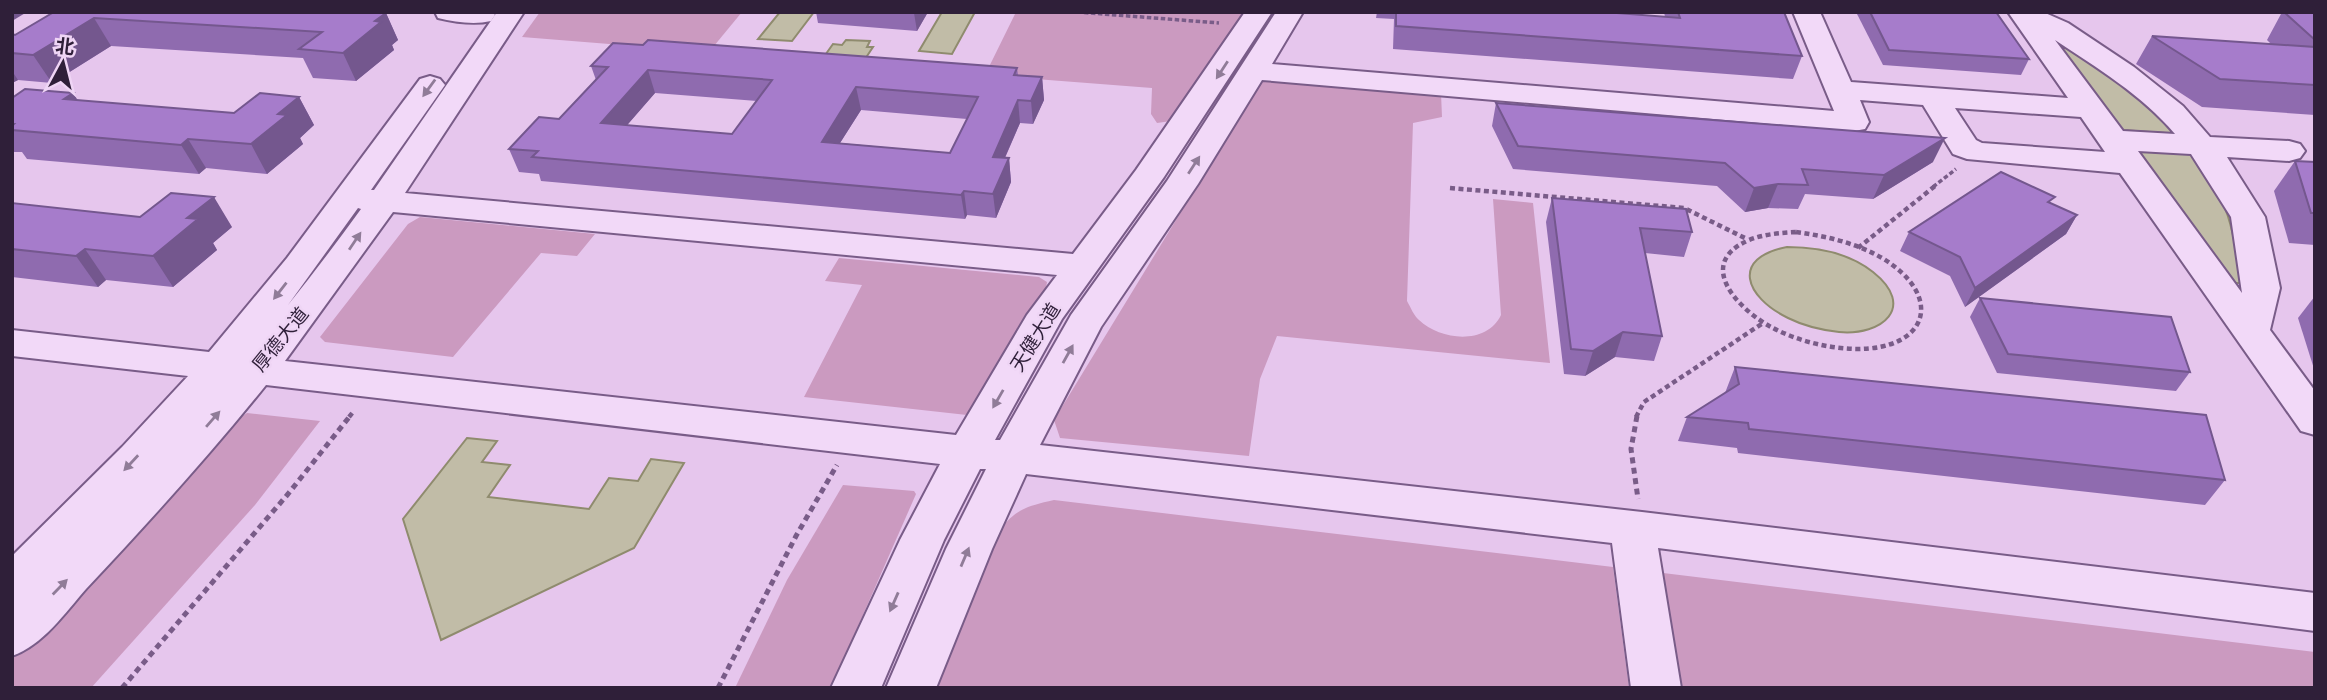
<svg xmlns="http://www.w3.org/2000/svg" width="2327" height="700" font-family="'Roboto Serif','Noto Sans SC',serif">
<style>
.green{fill:#cb9ac0}
.water{fill:#c1bca7;stroke:#8f8b6e;stroke-width:2}
.lines{fill:none;stroke-linecap:round;stroke-linejoin:round}
.minor-casing{stroke:#795c88;stroke-width:4}
.path-far2{stroke:#795c88;stroke-width:3.5;stroke-dasharray:4.5 2.5;stroke-linecap:butt}
.path-far1{stroke:#795c88;stroke-width:4.5;stroke-dasharray:5 3.5;stroke-linecap:butt}
.path{stroke:#795c88;stroke-width:5;stroke-dasharray:6 4.5;stroke-linecap:butt}
.minor{fill:#f2d9f8;fill-rule:evenodd}
.wall{fill:#8f6baf;fill-rule:evenodd}
.shaded-wall{fill:#74578e}
.building{fill:#a67ccb;stroke:#74578e;stroke-width:2;fill-rule:evenodd}
.oneway{fill:#907c98}
.labels{text-anchor:middle;stroke-width:5;stroke-linejoin:round;paint-order:stroke}
.street-label{font-size:19px;fill:#2f1f39;stroke:#efd5f5}
</style>
<rect width="100%" height="100%" fill="#e6c6ed"/>
<!-- green -->
<g class="green">
<polygon points="540,12 742,12 709,52 522,37"/>
<polygon points="1016,12 1243,12 1198,84 1171,121 1157,123 1151,114 1152,88 985,75"/>
<path d="M1262 79 1441 93 1442 117 1413 123 1407 301C1411 308 1414 316 1419 320 1441 341 1487 345 1501 315L1493 199 1533 203 1550 363 1277 336 1260 379 1249 456 1060 438 1054 420Z"/>
<polygon points="420,217 595,234 577,256 541,253 453,357 325,342 320,337 408,224"/>
<polygon points="839,258 1039,277 1047,282 1046,288 967,415 804,397 862,285 825,281"/>
<polygon points="247,413 320,421 255,505 91,688 12,688 12,660 241,417"/>
<polygon points="843,485 914,491 916,494 831,688 735,688 787,580"/>
<path d="M1054 500 1613 567 1629 688H935L995 535C1015 510 1023 507 1054 500Z"/>
<polygon points="1655,572 2315,652 2315,688 1675,688"/>
</g>
<!-- water -->
<g class="water">
<polygon points="780,12 814,12 792,41 758,39"/>
<polygon points="942,12 975,12 952,54 919,51"/>
<polygon points="2047,29 2077,45 2180,134 2121,130"/>
<polygon points="846,40 870,41 867,47 873,47 857,71 816,68 833,44 842,45"/>
<path d="M2138 151 2195 154C2227 198 2235 230 2240 283H2235Z"/>
<path d="M1787 247C1818 247 1849 253 1873 272 1917 307 1882 336 1839 332 1821 330 1804 326 1788 318 1745 297 1730 258 1787 247Z"/>
<polygon points="467,438 497,441 482,462 510,465 488,497 589,509 609,478 638,481 651,459 684,463 634,548 441,640 403,519"/>
</g>
<g class="lines">
<defs>
<g id="minor">
<path d="M435 12H493L495 15 491 21C474 25 455 22 438 18Z"/>
<path d="M497 12H524L405 193 1073 254 1136 170 1245 12H1272L1164 177 1062 319 995 440H1000L1071 315 1167 181 1276 12H1303L1272 64 1834 111 1793 12H1820L1851 82 2068 98 2008 12H2043L2068 23 2134 67 2183 106 2210 137 2289 141 2300 144 2305 151 2300 158 2289 161 2227 157 2265 217 2280 288 2270 330 2315 391V435L2301 431 2120 173 1967 159 1953 154 1923 105 1860 100 1869 122 1865 129 1854 131 1262 80 1198 184 1101 327 1040 445 1642 512 2315 593V631L1658 548 1681 688H1631L1612 543 1026 474 992 549 936 688H886L946 549 986 469H980L944 540 881 688H831L900 540 940 464 266 385C209 456 148 523 86 589 65 613 43 645 12 656V556L122 447 188 376 12 356V330L209 352 287 258 420 79 430 76 440 79 445 85 371 190H374ZM2055 40C2097 68 2142 95 2175 134L2123 131ZM1955 108 2081 117 2105 152 1982 143 1976 140ZM2138 151 2191 154 2231 217 2242 293ZM358 208 361 209C337 242 313 274 288 305ZM393 212 1057 275 1027 315 956 435 285 361Z"/>
</g>
</defs>
<!-- minor casing -->
<use href="#minor" class="minor-casing"/>
<!-- path-far2 -->
<g class="path-far2">
<polyline points="1077,12 1219,23"/>
<polyline points="1933,187 1956,169"/>
</g>
<!-- path-far1 -->
<g class="path-far1">
<polyline points="1450,188 1684,208 1747,239"/>
<path d="M1796 232C1826 236 1856 243 1882 258 1945 296 1929 350 1855 349 1827 348 1798 341 1773 328 1740 311 1693 264 1749 240 1764 234 1780 233 1796 232Z"/>
<polyline points="1858,248 1935,186"/>
<polyline points="349,417 354,411"/>
<polyline points="1636,417 1644,402 1763,323"/>
</g>
<!-- path -->
<g class="path">
<polyline points="1637,416 1631,449 1638,499"/>
<polyline points="122,688 288,494 350,416"/>
<polyline points="718,688 796,536 837,465"/>
</g>
<!-- minor -->
<use href="#minor" class="minor"/>
</g>
<!-- wall -->
<g class="wall">
<polygon points="54,12 386,13 398,40 392,45 394,50 356,81 313,78 303,58 111,46 52,83 18,80 12,83 12,34 15,35"/>
<polygon points="816,12 928,12 917,31 818,23"/>
<polygon points="1377,12 1604,12 1665,17 1664,12 1784,12 1802,56 1793,79 1393,49 1394,19 1376,18"/>
<polygon points="1856,12 1996,12 2029,59 2021,75 1883,65"/>
<polygon points="2254,12 2315,12 2315,115 2202,107 2136,64 2152,36 2271,44 2267,40 2281,14"/>
<path d="M591 66 1017 68 1018 75 1042 77 1044 100 1033 124 1020 123 1005 158H1009L1011 182 996 218 967 215 965 219 541 181 539 174 519 172 509 149 559 119 596 80ZM655 93 757 101 732 134 627 125ZM861 110 967 119 950 153 840 143Z"/>
<polygon points="73,93 77,100 234,113 299,97 314,125 300,138 303,144 267,174 206,168 199,174 27,159 22,152 12,152 12,98"/>
<polygon points="1496,103 1933,162 1873,199 1805,194 1798,209 1768,208 1745,212 1717,186 1513,169 1492,126"/>
<polygon points="2295,161 2315,162 2315,245 2289,243 2274,191"/>
<polygon points="1552,198 1692,232 1684,257 1645,253 1662,336 1654,361 1615,357 1585,376 1564,374 1546,222"/>
<polygon points="12,203 232,227 213,243 217,250 173,287 106,280 98,287 12,277"/>
<polygon points="2052,204 2077,215 2066,234 1965,307 1950,276 1900,251 1909,232"/>
<polygon points="2315,296 2315,372 2298,318"/>
<polygon points="1980,298 2190,372 2176,391 1997,373 1970,317"/>
<polygon points="1735,367 2225,480 2205,505 1738,453 1737,448 1678,441 1687,417 1725,393"/>
</g>
<!-- shaded-wall -->
<g class="shaded-wall">
<polygon points="12,12 27,12 12,21"/>
<polygon points="915,12 928,12 917,31 914,13"/>
<polygon points="386,13 398,40 392,45 394,50 356,81 343,53 375,21"/>
<polygon points="94,18 111,46 52,83 33,55"/>
<polygon points="648,70 655,93 609,146 601,123"/>
<polygon points="12,71 18,80 12,83"/>
<polygon points="1042,77 1044,100 1033,124 1031,101"/>
<polygon points="856,87 861,110 826,165 822,142"/>
<polygon points="73,93 92,122 64,99"/>
<polygon points="299,97 314,125 300,138 303,144 267,174 251,144 278,114"/>
<polygon points="1018,100 1020,123 995,180 993,157"/>
<polygon points="1945,138 1933,162 1873,199 1884,175"/>
<polygon points="188,139 206,168 199,174 181,145"/>
<polygon points="1009,158 1011,182 996,218 993,194"/>
<polygon points="1778,184 1768,208 1745,212 1754,188"/>
<polygon points="964,191 967,215 965,219 961,195"/>
<polygon points="214,197 232,227 213,243 217,250 173,287 153,256 187,218"/>
<polygon points="2077,215 2066,234 1965,307 1975,288"/>
<polygon points="85,249 106,280 98,287 76,256"/>
<polygon points="1623,332 1615,357 1585,376 1593,351"/>
</g>
<!-- building -->
<g class="building">
<polygon points="54,12 380,12 386,13 375,21 381,22 343,53 299,49 322,32 94,18 33,55 12,53 12,34 15,35"/>
<polygon points="1396,12 1604,12 1680,18 1678,12 1784,12 1802,56 1396,26"/>
<polygon points="1870,12 1996,12 2029,59 1889,50"/>
<polygon points="2284,12 2315,12 2315,40"/>
<polygon points="2152,36 2315,47 2315,85 2220,79"/>
<path d="M648 40 1017 68 1014 75 1042 77 1031 101 1018 100 993 157 1009 158 993 194 964 191 961 195 532 157 538 151 509 149 539 117 559 119 608 67 591 66 613 43 643 45ZM648 70 772 80 732 134 601 123ZM856 87 978 97 950 153 822 142Z"/>
<polygon points="25,89 73,93 64,99 234,113 260,93 299,97 278,114 287,115 251,144 188,139 181,145 12,130 12,126 14,124 12,124 12,98"/>
<polygon points="1496,103 1945,138 1884,175 1802,169 1808,185 1778,184 1754,188 1725,163 1518,146"/>
<polygon points="2295,161 2315,162 2315,213 2311,213"/>
<polygon points="2001,172 2055,197 2048,202 2077,215 1975,288 1960,257 1909,232"/>
<polygon points="171,193 214,197 187,218 198,219 153,256 85,249 76,256 12,249 12,203 140,217"/>
<polygon points="1552,198 1686,209 1692,232 1640,228 1662,336 1623,332 1593,351 1571,349"/>
<polygon points="1980,298 2171,317 2190,372 2008,354"/>
<polygon points="1735,367 2206,415 2225,480 1749,429 1748,423 1687,417 1739,384"/>
</g>
<!-- one-way arrows -->
<defs><path id="oneway-solid" d="M-6-.8H1V-3.2L6.5 0L1 3.2V.8H-6Z" transform="scale(1.75)"/></defs>
<g class="oneway">
<use href="#oneway-solid" transform="translate(1222 70) rotate(123)"/>
<use href="#oneway-solid" transform="translate(429 88) rotate(126)"/>
<use href="#oneway-solid" transform="translate(1194 165) rotate(-57)"/>
<use href="#oneway-solid" transform="translate(355 241) rotate(-56)"/>
<use href="#oneway-solid" transform="translate(280 291) rotate(128)"/>
<use href="#oneway-solid" transform="translate(1068 354) rotate(-61)"/>
<use href="#oneway-solid" transform="translate(998 399) rotate(120)"/>
<use href="#oneway-solid" transform="translate(213 419) rotate(-49)"/>
<use href="#oneway-solid" transform="translate(131 463) rotate(133)"/>
<use href="#oneway-solid" transform="translate(965 557) rotate(-67)"/>
<use href="#oneway-solid" transform="translate(60 587) rotate(-46)"/>
<use href="#oneway-solid" transform="translate(894 602) rotate(114)"/>
</g>
<g class="labels">
<!-- street labels -->
<g class="street-label">
<text transform="translate(1035 337) rotate(-58)" y="7">天健大道</text>
<text transform="translate(280 339) rotate(-51)" y="7">厚德大道</text>
</g>
</g>
<!-- border -->
<rect width="2327" height="700" fill="none" stroke="#2f1f39" stroke-width="28"/>
<!-- north arrow -->
<g transform="translate(63 63) rotate(7)" stroke="#efd5f5" stroke-width="5" paint-order="stroke">
<path d="M0-5L12 26L0 18L-12 26Z" fill="#2f1f39"/>
<text y="-10" font-size="19" font-weight="bold" text-anchor="middle" fill="#2f1f39">北</text>
</g>
</svg>
